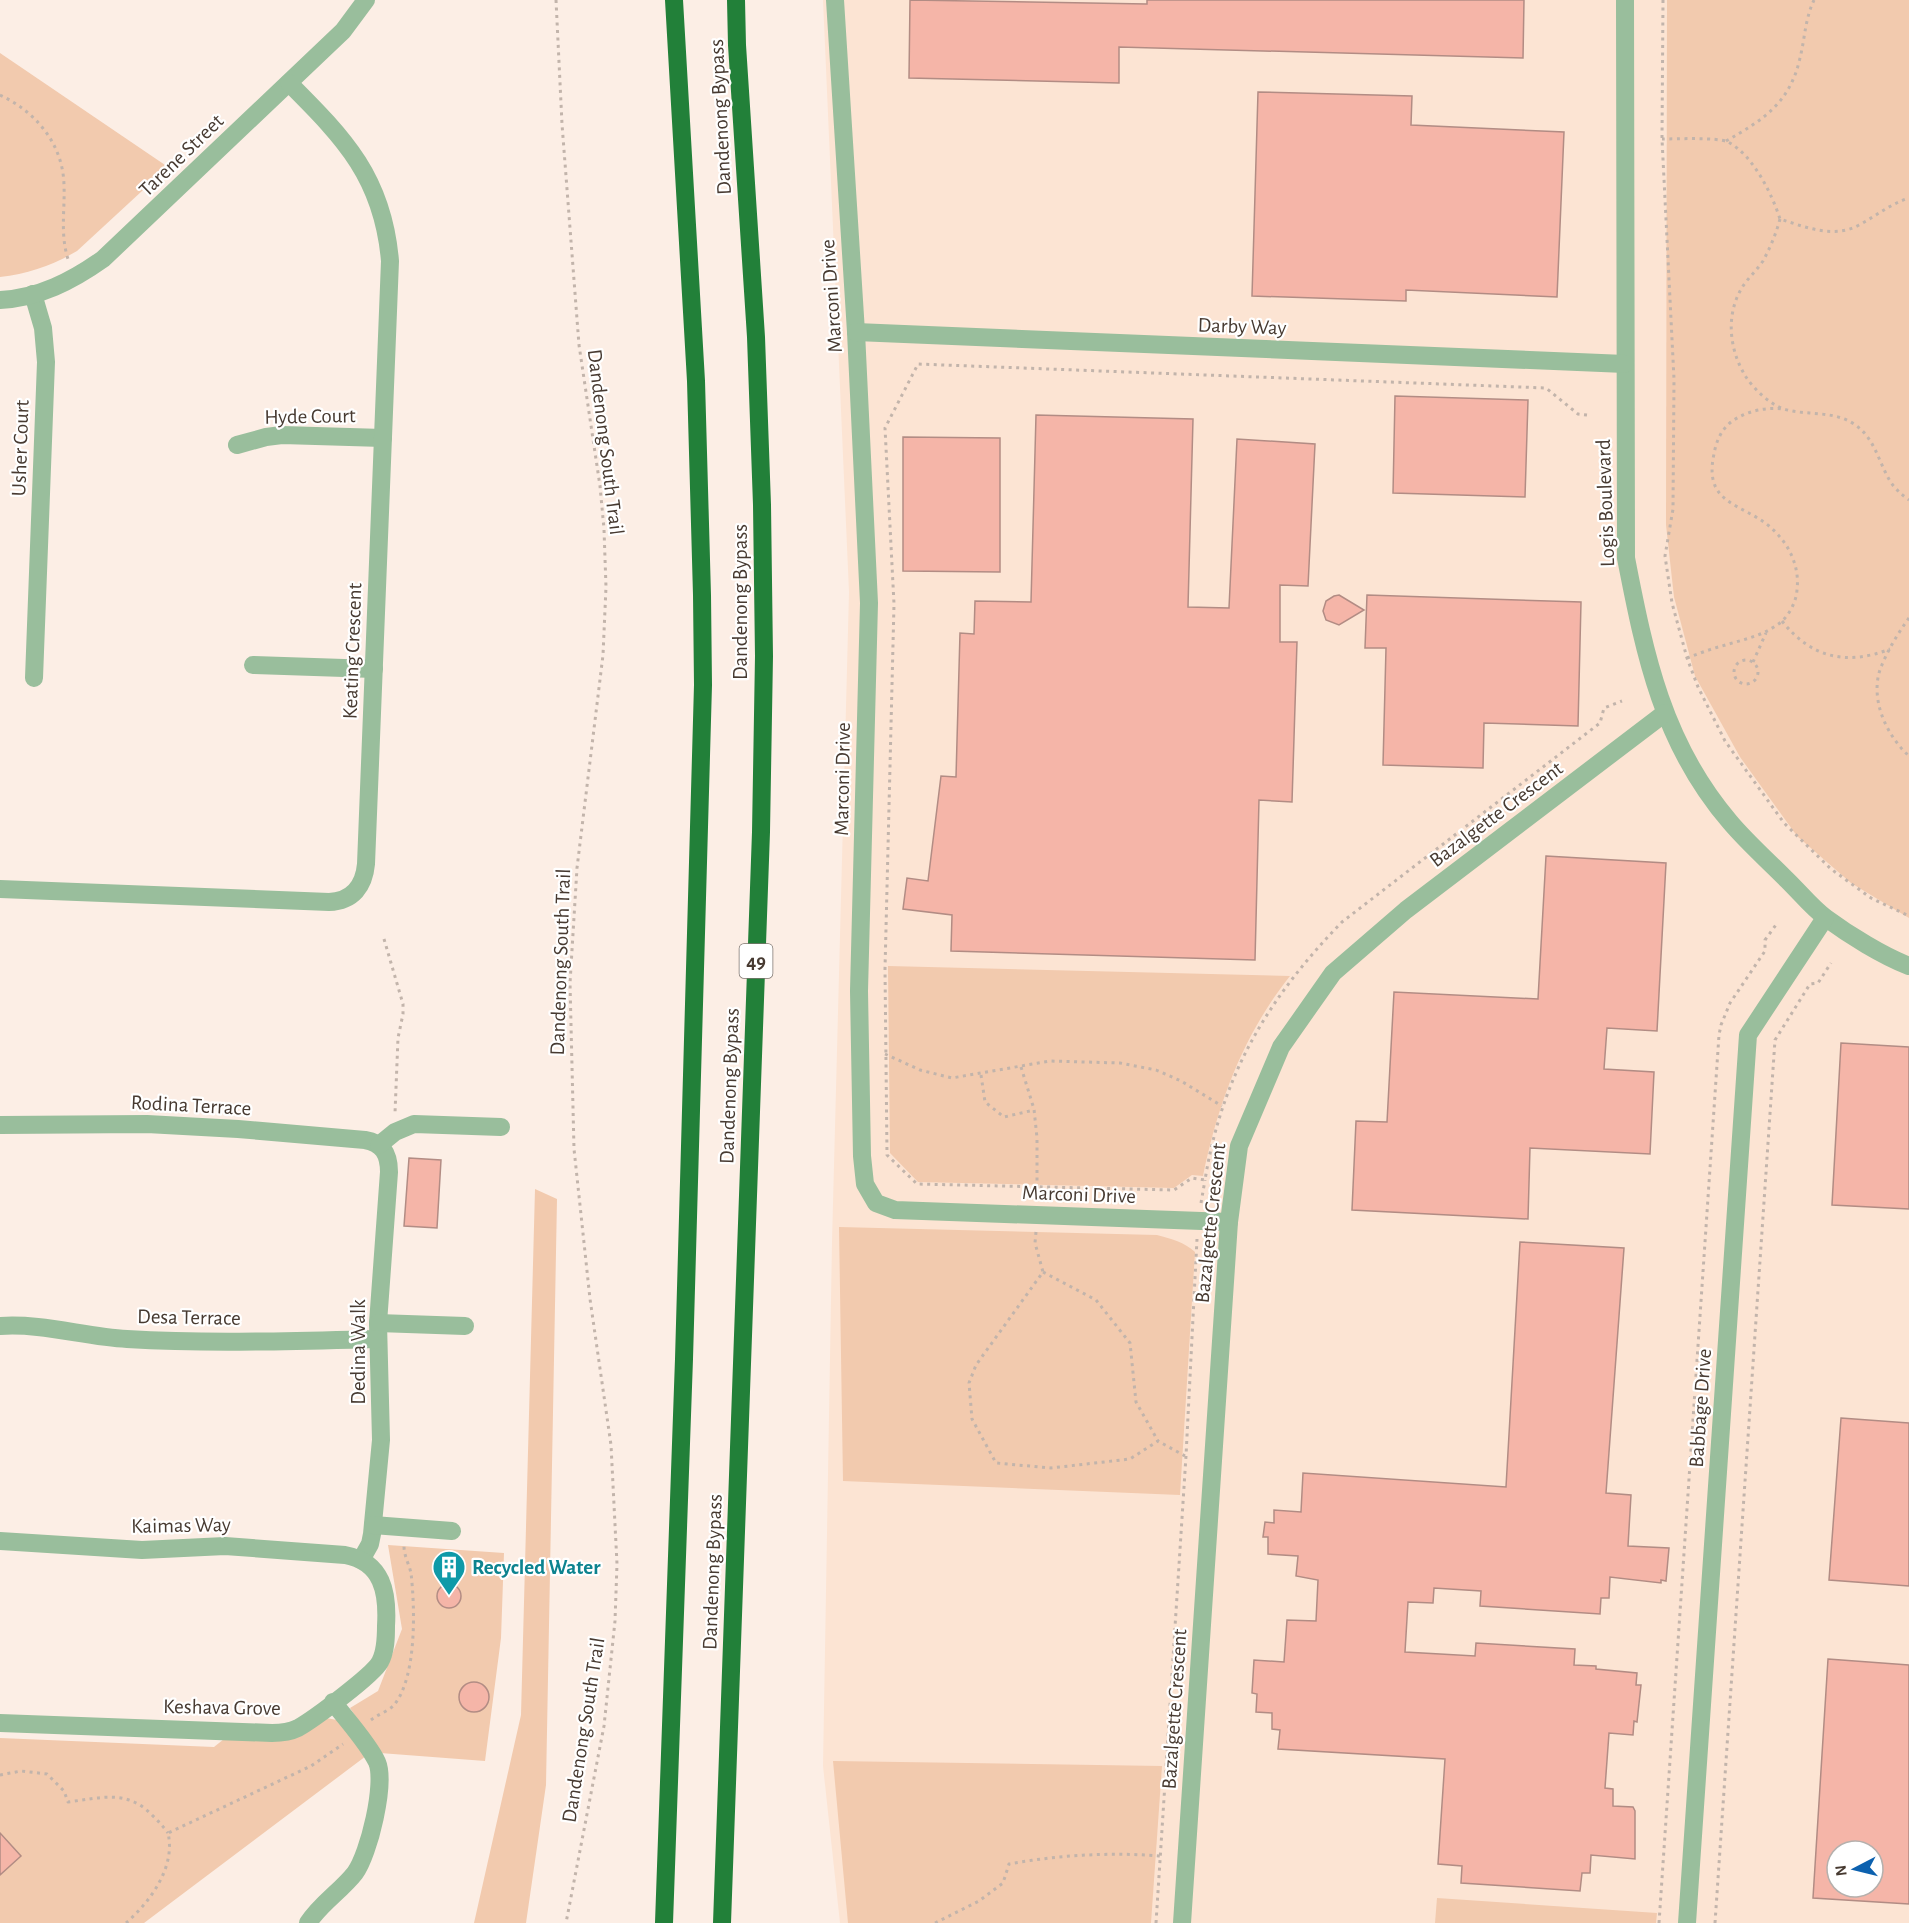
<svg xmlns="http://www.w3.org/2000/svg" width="1909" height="1923" font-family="'Alegreya Sans',sans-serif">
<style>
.built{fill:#fce4d3;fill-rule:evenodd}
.green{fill:#f2caae}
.building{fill:#f5b5a8;stroke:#b28c84;stroke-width:1.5;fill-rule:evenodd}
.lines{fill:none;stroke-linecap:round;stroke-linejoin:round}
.path{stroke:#c2b4ab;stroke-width:3;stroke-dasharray:3 4.5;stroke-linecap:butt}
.minor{stroke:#99be9c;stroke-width:18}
.highway{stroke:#228039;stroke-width:18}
.labels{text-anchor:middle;stroke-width:4.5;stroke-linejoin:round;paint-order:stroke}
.shield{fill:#fff;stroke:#7e756f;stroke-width:1.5}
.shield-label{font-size:20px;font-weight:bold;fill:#473a31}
.street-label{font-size:21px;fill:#473a31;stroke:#fff}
.culture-label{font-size:21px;font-weight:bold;fill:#0d838f;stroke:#fff;text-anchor:start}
</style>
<rect width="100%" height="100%" fill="#fceee5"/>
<!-- built -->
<path class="built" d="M823 0H1909V1923H840L823 1766 832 1242 849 592ZM1837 1851H1873V1887H1837Z"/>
<!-- green -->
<g class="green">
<polygon points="1667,0 1909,0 1909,918 1851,883 1797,836 1740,757 1695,676 1674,597 1666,525"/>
<path d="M0 53 168 167 77 251C53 265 28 274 0 277Z"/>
<path d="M888 966 1290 976C1243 1035 1218 1103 1203 1176L1192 1175 1174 1188 918 1182 890 1153Z"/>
<polygon points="535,1189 557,1199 546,1785 526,1923 474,1923 521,1715"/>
<path d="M839 1227 1157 1235C1172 1239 1184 1242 1195 1252L1180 1495 843 1481Z"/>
<polygon points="388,1545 504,1553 501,1638 485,1761 380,1753 350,1708 378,1691 402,1629"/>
<polygon points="326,1718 337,1720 366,1756 144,1923 0,1923 0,1738 214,1747 224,1739"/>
<polygon points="833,1761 1162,1766 1151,1923 848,1923"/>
<polygon points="1437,1898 1657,1913 1656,1923 1435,1923"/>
</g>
<!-- building -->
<g class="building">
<polygon points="910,0 1147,4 1147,0 1524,0 1523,58 1119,47 1119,83 909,78"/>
<polygon points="1258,92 1412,96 1411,125 1564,132 1557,297 1406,290 1406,301 1252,296"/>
<polygon points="1395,396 1528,400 1525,497 1393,493"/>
<polygon points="1036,415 1193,419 1188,607 1229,608 1237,439 1315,444 1308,586 1280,585 1280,642 1297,642 1292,802 1259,800 1255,960 951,951 952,915 903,909 907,878 928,881 941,776 956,777 960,633 974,634 975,601 1031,602"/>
<polygon points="903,437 1000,438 1000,572 903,571"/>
<polygon points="1339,595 1364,610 1339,625 1326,620 1323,611 1326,601 1334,596"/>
<polygon points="1367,595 1581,602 1578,726 1484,723 1483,768 1383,765 1386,648 1365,648"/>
<polygon points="1546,856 1666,863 1657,1031 1607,1028 1604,1069 1654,1072 1650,1154 1530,1148 1528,1219 1352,1210 1356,1121 1387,1122 1394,992 1538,999"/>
<polygon points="1841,1043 1909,1047 1909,1209 1832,1205"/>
<polygon points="409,1158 441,1160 437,1228 404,1226"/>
<polygon points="1520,1242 1624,1248 1606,1493 1631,1495 1628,1546 1669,1548 1666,1581 1661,1580 1661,1583 1610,1577 1609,1598 1601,1598 1600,1614 1480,1606 1481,1591 1434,1588 1433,1603 1408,1602 1405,1652 1475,1656 1476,1643 1575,1649 1574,1665 1596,1666 1596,1669 1637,1673 1636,1685 1641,1685 1637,1722 1634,1721 1633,1735 1609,1733 1605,1788 1613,1789 1613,1806 1633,1807 1635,1811 1635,1859 1591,1855 1590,1873 1582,1873 1580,1891 1461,1883 1462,1866 1438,1864 1445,1759 1278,1749 1280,1730 1272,1729 1272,1713 1256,1712 1257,1694 1252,1693 1254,1660 1284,1662 1287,1620 1316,1621 1318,1580 1296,1576 1298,1556 1268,1554 1268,1537 1263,1537 1265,1522 1274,1523 1274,1510 1301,1512 1303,1473 1506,1487"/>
<polygon points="1841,1418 1909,1423 1909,1586 1829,1580"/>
<circle cx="449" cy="1596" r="12"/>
<path d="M1828 1659 1909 1665V1904L1813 1898ZM1837 1851H1873V1887H1837Z"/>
<circle cx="474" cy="1697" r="15"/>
<polygon points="0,1833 21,1856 0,1875"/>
</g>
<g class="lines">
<!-- path -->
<g class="path">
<polyline points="556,0 562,124 579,345 600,486 604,529 606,587 603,655 577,868 570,983 574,1149 590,1299 611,1445 617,1564 615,1621 604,1726 566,1923"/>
<polyline points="1663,0 1662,139 1674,379 1673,509 1665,556 1672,603 1687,658 1698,687 1725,741 1784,823 1831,869 1871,898 1909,916"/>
<path d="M0 95C36 112 63 144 64 185 65 210 60 234 68 259"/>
<path d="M1662 139C1675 139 1718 137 1728 142 1753 155 1772 194 1780 219 1805 227 1834 239 1859 225 1876 216 1890 204 1909 198"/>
<path d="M1726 141C1763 120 1790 103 1800 58 1805 38 1805 19 1814 0"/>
<path d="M1780 219C1776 234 1770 248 1763 261 1757 270 1749 277 1743 286 1725 314 1729 350 1746 377 1754 389 1769 404 1784 409 1807 416 1833 410 1854 424 1875 438 1878 461 1890 481 1895 489 1901 494 1909 500"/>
<path d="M1587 415 1578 414 1546 388 918 364 885 428 894 604 885 969 887 1155 917 1184 1174 1190 1192 1178 1205 1180C1222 1075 1268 998 1342 922L1600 723 1604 708 1622 701"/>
<path d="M1909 618C1898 633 1888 650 1881 667 1869 698 1886 735 1909 756"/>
<path d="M1782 621C1811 658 1847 666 1890 649"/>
<path d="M1687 658C1698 654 1710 649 1722 646 1741 640 1760 637 1777 625 1788 618 1796 603 1797 590 1800 565 1788 542 1769 526 1741 503 1703 504 1714 454 1716 442 1721 430 1731 422 1746 411 1765 407 1783 409"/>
<circle cx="1746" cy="672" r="12"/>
<polyline points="1753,662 1766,633"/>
<polyline points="384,939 403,1004 403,1014 398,1038 395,1113"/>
<polyline points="885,1054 920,1070 952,1078 1050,1061 1120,1063 1156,1070 1181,1081 1222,1106"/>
<polyline points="1021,1067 1034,1109 1037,1138 1037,1199"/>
<polyline points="981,1075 985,1102 1004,1117 1034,1110"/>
<polyline points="1201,1203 1205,1180"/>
<polyline points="1036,1232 1035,1243 1043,1272 976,1365 969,1383 972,1419 996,1463 1051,1468 1130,1459 1158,1441 1185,1456"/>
<polyline points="1043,1272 1096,1300 1130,1343 1136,1402 1158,1441"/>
<path d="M371 1720C378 1714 389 1711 394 1705 417 1677 415 1608 411 1573 409 1564 404 1556 404 1546"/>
<path d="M0 1775 21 1771 47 1774 64 1791 68 1802C100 1798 127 1789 152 1815 158 1821 163 1826 168 1833"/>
<path d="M126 1923C150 1902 176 1867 168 1833L311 1766 343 1744"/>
<path d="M935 1923 979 1901 1003 1883 1009 1864C1059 1855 1110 1852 1160 1856"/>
<polyline points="1156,1923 1186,1456 1197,1239"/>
<polyline points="1659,1923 1719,1035 1721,1025 1730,1003 1765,951 1765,940 1778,922"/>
<polyline points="1715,1923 1775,1040 1810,984 1818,983 1831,963"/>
</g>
<!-- minor -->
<g class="minor">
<polyline points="835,0 856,332 869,603 859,991 862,1156 865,1184 876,1203 895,1210 1229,1222"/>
<path d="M1625 0 1626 558C1645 656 1663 744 1730 822 1746 841 1766 859 1784 877 1798 890 1811 907 1826 918 1849 935 1883 956 1909 966"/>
<polyline points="33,294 43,328 46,362 34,678"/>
<path d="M0 300C39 298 72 281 103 259L343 31 366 0"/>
<polyline points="856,332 1625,364"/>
<polyline points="237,445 266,437 282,435 383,438"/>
<polyline points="253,665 374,669"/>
<path d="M0 889 329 902C353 901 364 886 366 864L390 261C383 178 345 139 289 83"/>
<path d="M0 1125 147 1124 238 1129 365 1140C383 1143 389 1155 389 1172L378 1323 381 1440 372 1534 370 1544 361 1560"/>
<polyline points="379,1145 395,1132 414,1124 501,1127"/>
<polyline points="378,1323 465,1326"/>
<path d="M0 1326C43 1323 85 1337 127 1339 210 1344 295 1341 378 1339"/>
<polyline points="373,1525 452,1531"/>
<path d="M0 1541 142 1550 225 1546 345 1555C383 1562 388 1593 386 1626 386 1637 386 1651 380 1662 373 1675 314 1719 298 1728 290 1732 281 1733 272 1733L0 1723"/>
<path d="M308 1923C321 1903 341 1891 355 1873 369 1854 386 1783 377 1762 368 1743 346 1719 333 1702"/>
<polyline points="1182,1923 1229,1222 1239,1146 1281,1047 1333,973 1406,910 1665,713"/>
<polyline points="1687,1923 1748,1035 1825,918"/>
</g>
<!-- highway -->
<g class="highway">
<polyline points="664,1923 684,1359 703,685 702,595 696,381 674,0"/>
<polyline points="722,1923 761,832 764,656 762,505 756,337 737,45 736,0"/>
</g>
</g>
<!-- icons -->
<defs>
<symbol id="building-pin" viewBox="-11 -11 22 30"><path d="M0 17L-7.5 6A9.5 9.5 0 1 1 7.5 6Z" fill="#0f9aa8" stroke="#fff"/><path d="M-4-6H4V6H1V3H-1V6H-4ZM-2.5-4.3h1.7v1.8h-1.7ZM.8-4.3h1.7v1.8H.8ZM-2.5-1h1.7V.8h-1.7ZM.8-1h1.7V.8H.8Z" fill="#fff"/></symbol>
</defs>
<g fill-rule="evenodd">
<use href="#building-pin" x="430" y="1548" width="38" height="52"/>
</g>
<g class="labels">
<!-- shield labels -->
<rect class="shield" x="739.5" y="944" width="33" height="34" rx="4.5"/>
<g class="shield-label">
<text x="756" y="968">49</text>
</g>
<!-- street labels -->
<g class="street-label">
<text transform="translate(720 117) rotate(-93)" y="7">Dandenong Bypass</text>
<text transform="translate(181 155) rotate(-44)" y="7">Tarene Street</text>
<text transform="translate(831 296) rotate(-94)" y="7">Marconi Drive</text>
<text transform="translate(1242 326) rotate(2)" y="7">Darby Way</text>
<text transform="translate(310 416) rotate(-1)" y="7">Hyde Court</text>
<text transform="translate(606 442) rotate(83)" y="7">Dandenong South Trail</text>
<text transform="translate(20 448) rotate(-88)" y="7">Usher Court</text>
<text transform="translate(1605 503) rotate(-92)" y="7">Logis Boulevard</text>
<text transform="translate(740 602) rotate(-90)" y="7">Dandenong Bypass</text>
<text transform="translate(352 651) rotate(-88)" y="7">Keating Crescent</text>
<text transform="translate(842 779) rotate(-89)" y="7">Marconi Drive</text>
<text transform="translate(1496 814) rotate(-37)" y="7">Bazalgette Crescent</text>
<text transform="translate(560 962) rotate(-88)" y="7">Dandenong South Trail</text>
<text transform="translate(729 1086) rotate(-88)" y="7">Dandenong Bypass</text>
<text transform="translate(191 1105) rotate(3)" y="7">Rodina Terrace</text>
<text transform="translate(1079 1194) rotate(2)" y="7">Marconi Drive</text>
<text transform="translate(1210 1223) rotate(-84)" y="7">Bazalgette Crescent</text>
<text transform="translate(189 1317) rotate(1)" y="7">Desa Terrace</text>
<text transform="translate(358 1352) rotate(-90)" y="7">Dedina Walk</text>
<text transform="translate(1700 1408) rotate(-86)" y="7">Babbage Drive</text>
<text transform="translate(181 1525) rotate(-1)" y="7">Kaimas Way</text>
<text transform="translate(712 1572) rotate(-88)" y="7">Dandenong Bypass</text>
<text transform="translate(222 1707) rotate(1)" y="7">Keshava Grove</text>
<text transform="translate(1174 1709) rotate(-86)" y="7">Bazalgette Crescent</text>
<text transform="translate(583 1730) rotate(-81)" y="7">Dandenong South Trail</text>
</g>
<!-- culture labels -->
<g class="culture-label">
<text x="472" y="1574">Recycled Water</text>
</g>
</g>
<!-- north arrow -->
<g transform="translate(1855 1869) rotate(263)"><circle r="28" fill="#ffffff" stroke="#b5b0ad" stroke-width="1.5"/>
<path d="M0-4.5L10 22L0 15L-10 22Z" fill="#0c61af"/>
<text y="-9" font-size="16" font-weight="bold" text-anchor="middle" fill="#473a31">N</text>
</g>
</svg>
